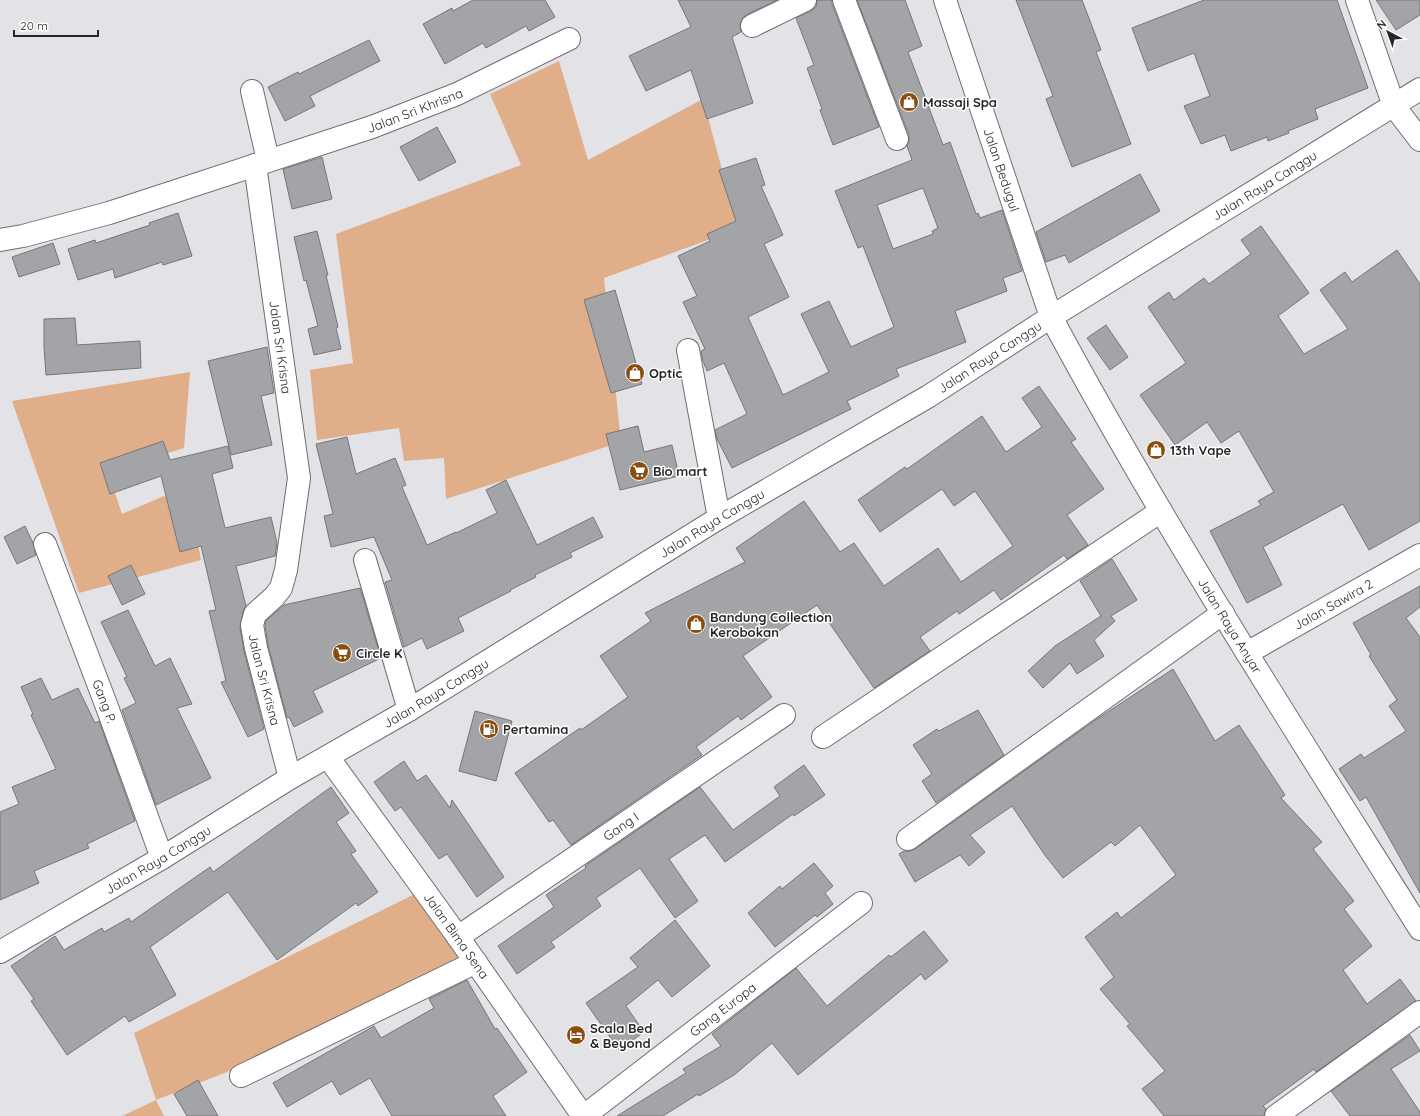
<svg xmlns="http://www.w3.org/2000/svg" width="1420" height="1116" font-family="Quicksand,sans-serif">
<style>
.green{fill:#e0ae89}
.building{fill:#a3a4a7;stroke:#76767a;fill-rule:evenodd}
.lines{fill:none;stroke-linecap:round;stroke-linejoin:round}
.minor-casing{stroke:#6e6e72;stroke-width:24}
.tertiary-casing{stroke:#6e6e72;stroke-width:24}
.secondary-casing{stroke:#6e6e72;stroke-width:24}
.minor{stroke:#fff;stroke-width:22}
.tertiary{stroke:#fff;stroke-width:22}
.secondary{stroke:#fff;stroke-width:22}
.labels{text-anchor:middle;stroke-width:3;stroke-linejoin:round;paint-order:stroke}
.poi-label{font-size:13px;font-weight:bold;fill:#272728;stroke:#fff;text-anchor:start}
.street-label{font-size:13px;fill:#272728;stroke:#fff}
</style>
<rect width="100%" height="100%" fill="#e3e3e7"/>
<!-- green -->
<g class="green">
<polygon points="559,61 588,160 703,99 738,229 604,278 621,442 446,499 444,458 404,461 399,428 317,440 310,370 353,363 336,234 521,165 490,94"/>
<polygon points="190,372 184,448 108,472 122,514 187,486 201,560 79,593 12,401"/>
<polygon points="425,889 481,972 156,1100 164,1116 122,1116 156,1100 134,1033"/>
</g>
<!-- building -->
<g class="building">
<polygon points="473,0 545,0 555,17 529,31 526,26 486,48 483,43 445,64 423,24 452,8 453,11"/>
<polygon points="678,0 777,0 746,15 742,19 740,24 741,32 732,37 753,103 707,119 691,70 646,91 629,56 691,27"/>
<polygon points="817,0 832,0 832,4 879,127 833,145 820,110 822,109 807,68 814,65 796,18 811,11 816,7"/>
<path d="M857 0H905L922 46 908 52 943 145 950 142 976 214 978 213 980 218 1002 210 1022 271 1003 278 1007 291 955 311 966 342 896 369 899 376 847 401 851 409 732 468 717 439 715 430 747 414 724 363 707 371 703 361 701 351 705 349 683 302 697 296 678 256 710 241 707 234 736 221 719 170 756 158 765 185 761 186 783 235 764 244 789 297 748 317 783 395 829 372 801 314 829 301 851 347 894 327 863 246 858 248 835 191 912 160 907 146 909 141V135ZM923 188 938 228 932 231 933 234 893 249 877 205Z"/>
<polygon points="1016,0 1082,0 1101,50 1096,52 1131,144 1072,167 1046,99 1053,96"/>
<polygon points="1204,0 1337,0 1368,88 1315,109 1318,119 1288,131 1289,133 1268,141 1267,137 1231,151 1225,135 1201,144 1184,106 1210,96 1194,53 1148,71 1132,28"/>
<polygon points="1376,0 1420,0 1420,15 1396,30"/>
<polygon points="369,40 380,61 310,96 315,106 285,121 268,87 298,72 299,74"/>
<polygon points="437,127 456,162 419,181 400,147"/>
<polygon points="322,157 332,199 292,209 283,169"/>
<polygon points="1140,174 1160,211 1069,263 1065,255 1046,262 1036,232"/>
<polygon points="178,213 192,256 163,265 162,262 115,278 113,269 78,280 68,249 95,240 96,243 150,225 149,223"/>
<polygon points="1261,226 1309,293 1278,316 1304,354 1348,329 1320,290 1345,272 1352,282 1397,250 1420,284 1420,521 1369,550 1343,504 1263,547 1282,585 1247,603 1210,531 1261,505 1258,501 1274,492 1239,431 1221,443 1207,422 1175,445 1140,395 1186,363 1148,307 1169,292 1174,300 1204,278 1209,284 1251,254 1241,240"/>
<polygon points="317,231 328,275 326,275 338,327 336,328 341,349 314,355 308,329 318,326 306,280 304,281 294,237"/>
<polygon points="53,243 60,264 19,277 12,257"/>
<polygon points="615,290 642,384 611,393 584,300"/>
<polygon points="75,318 77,345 140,341 141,368 46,375 44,347 44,319"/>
<polygon points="1106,325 1128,357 1110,370 1087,338"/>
<polygon points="267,347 274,393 261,396 272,445 231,455 208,361"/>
<polygon points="1039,386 1076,439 1071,442 1104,489 1067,515 1088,545 1067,559 1064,555 1001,600 994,590 959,614 957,611 920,637 930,651 874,688 817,605 743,656 772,697 741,720 738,716 696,747 702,755 571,845 553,820 549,822 515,773 580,728 581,730 628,697 600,656 651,621 645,613 745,562 736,548 804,501 840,552 854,543 884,586 938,548 961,582 1013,546 975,491 954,506 942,489 880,532 858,500 905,467 907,469 982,416 1006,452 1042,427 1022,398"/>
<polygon points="638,426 644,452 672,445 679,476 620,490 606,434"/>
<polygon points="347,437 356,474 395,458 406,485 402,487 427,545 456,532 456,533 497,513 486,490 506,480 537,545 593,517 603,537 570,553 572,557 535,575 536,577 510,590 511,591 458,618 464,631 427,649 422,638 404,647 385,582 392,580 374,537 331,547 324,516 333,514 316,444"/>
<polygon points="163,441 170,460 228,446 233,468 212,474 225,528 271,517 277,543 275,556 236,566 246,606 243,611 240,627 244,651 264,729 248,737 221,682 226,681 209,611 216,610 201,546 180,552 161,476 110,494 100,463"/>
<polygon points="25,526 33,543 36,555 17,564 4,537"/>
<polygon points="1112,559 1137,600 1111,616 1115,621 1094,640 1104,656 1077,674 1070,663 1043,688 1028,671 1055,646 1101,616 1080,581"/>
<polygon points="131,565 145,594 122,605 108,576"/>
<polygon points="1420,586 1420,607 1406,618 1420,637 1420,893 1366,797 1360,801 1339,769 1361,754 1364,758 1406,731 1389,706 1397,700 1369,656 1371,655 1353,623"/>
<polygon points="360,588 381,658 313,691 323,712 294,727 289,717 287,718 268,645 265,626 266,621 284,605"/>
<polygon points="128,610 155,666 170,658 192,704 177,708 211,778 156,805 122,710 136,703 124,678 127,677 101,622"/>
<polygon points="1173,669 1215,741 1239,725 1285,795 1281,798 1322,842 1313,849 1354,901 1344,909 1372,946 1343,970 1367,1004 1400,979 1416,1001 1316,1072 1314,1069 1263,1106 1266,1109 1264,1116 1164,1116 1142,1089 1165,1071 1127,1026 1130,1024 1100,989 1114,977 1085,937 1117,912 1121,918 1176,875 1140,825 1115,846 1111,842 1063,878 1044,854 1012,806 970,835 985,852 969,866 960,855 915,882 899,854 904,851 910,851 915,849 1094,721"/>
<polygon points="41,678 52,700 78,688 95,723 99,721 135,821 87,844 89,848 34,871 39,883 0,900 0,812 19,804 12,787 56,769 31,715 33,714 21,687"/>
<polygon points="978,710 1004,755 936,803 922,781 932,774 913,745 937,729 939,731"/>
<polygon points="475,711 512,721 496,781 459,771"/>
<polygon points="404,761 417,781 426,775 450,808 452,800 504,877 477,897 447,854 439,859 401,807 395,811 374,782"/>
<polygon points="804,765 825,795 794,816 793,814 725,862 705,835 669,859 698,901 675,918 640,868 596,898 601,906 551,942 555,947 517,974 498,946 554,907 546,895 586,868 585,866 700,787 733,830 780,796 774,787"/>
<polygon points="331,787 349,813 336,822 356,851 351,854 378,892 358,906 356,903 277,960 228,892 150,947 176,995 129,1022 125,1016 67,1055 31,1001 34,999 11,966 55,936 64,950 102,928 104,932 129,918 131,922 210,867 213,872"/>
<polygon points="814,863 833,886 825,893 833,904 817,917 815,915 775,947 748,913 780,886 782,889"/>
<polygon points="675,920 710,966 672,997 658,980 626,1006 644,1032 619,1050 586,1003 638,967 630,958"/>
<polygon points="924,931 948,961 925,980 921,974 798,1075 772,1043 734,1075 699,1096 698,1094 663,1116 617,1116 686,1073 683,1069 721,1046 712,1034 796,968 827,1006 889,955 891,957"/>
<polygon points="467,980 495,1029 497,1028 527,1072 493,1096 506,1116 392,1116 370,1078 340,1095 332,1081 287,1107 273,1083 374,1026 381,1038 434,1008 429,999"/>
<polygon points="1410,1035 1420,1051 1391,1069 1420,1112 1420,1116 1350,1116 1331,1091"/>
<polygon points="198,1080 218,1116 187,1116 174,1094"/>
</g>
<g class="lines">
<defs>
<g id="minor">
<polyline points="844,0 897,139"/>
<path id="s1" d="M945 0 1051 317"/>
<polyline points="1357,0 1394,106 1420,140"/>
<polyline points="752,26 805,0"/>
<polyline points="252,91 268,160"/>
<path id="s2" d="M255 165 299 478 286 570 281 588 274 597 255 614 252 625 256 648 290 778"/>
<path id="s3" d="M0 240 23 236 109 213 372 127 457 94 569 39"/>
<polyline points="688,350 719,518"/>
<path id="s4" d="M45 544 107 707 162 858"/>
<polyline points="365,560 409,710"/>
<path id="s5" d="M1247 653 1420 555"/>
<polyline points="823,737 1161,511"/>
<path id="s6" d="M328 757 458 937 583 1116"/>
<polyline points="908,839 1223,613"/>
<path id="s7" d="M458 937 784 715"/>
<polyline points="241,1076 476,962"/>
<path id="s8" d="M584 1116 861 903"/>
<polyline points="1276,1116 1420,1012"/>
</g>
<g id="tertiary">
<path id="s9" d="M1051 317C1164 527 1293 727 1420 929"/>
</g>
<g id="secondary">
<path id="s10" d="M0 952 162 858 290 778 409 710 719 518 929 396 1051 317 1420 89"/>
</g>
</defs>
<!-- minor casing -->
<use href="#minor" class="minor-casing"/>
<!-- tertiary casing -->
<use href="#tertiary" class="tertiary-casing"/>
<!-- secondary casing -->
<use href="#secondary" class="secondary-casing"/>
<!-- minor -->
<use href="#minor" class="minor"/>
<!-- tertiary -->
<use href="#tertiary" class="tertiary"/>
<!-- secondary -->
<use href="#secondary" class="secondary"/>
</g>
<!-- icons -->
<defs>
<symbol id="shop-disc" viewBox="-11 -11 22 22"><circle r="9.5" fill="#8a4d0f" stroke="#fff"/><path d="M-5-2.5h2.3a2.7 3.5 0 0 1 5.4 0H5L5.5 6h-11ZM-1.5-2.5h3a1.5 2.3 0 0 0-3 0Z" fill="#fff"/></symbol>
<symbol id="supermarket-disc" viewBox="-11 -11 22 22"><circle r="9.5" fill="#8a4d0f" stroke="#fff"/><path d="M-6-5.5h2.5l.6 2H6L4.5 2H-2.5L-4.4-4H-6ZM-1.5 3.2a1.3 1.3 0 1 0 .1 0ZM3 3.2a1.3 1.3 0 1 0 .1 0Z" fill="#fff"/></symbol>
<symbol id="fuel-disc" viewBox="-11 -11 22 22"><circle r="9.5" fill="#8a4d0f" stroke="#fff"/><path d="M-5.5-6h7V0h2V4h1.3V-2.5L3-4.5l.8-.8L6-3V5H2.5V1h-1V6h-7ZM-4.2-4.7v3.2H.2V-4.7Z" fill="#fff"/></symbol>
<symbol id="hotel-disc" viewBox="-11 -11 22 22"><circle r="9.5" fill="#8a4d0f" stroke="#fff"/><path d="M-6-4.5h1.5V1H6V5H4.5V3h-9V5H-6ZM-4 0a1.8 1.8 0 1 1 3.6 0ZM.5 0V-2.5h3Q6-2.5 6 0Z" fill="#fff"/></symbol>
</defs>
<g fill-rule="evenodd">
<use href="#shop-disc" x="898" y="91" width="22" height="22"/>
<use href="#shop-disc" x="624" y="362" width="22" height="22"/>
<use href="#shop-disc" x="1145" y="439" width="22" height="22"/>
<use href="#supermarket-disc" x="628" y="460" width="22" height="22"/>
<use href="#shop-disc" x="685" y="613" width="22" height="22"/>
<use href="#supermarket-disc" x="331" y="642" width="22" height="22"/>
<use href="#fuel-disc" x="478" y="718" width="22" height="22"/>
<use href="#hotel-disc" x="565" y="1024" width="22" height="22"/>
</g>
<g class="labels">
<!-- poi labels -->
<g class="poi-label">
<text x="923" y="107">Massaji Spa</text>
<text x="649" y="378">Optic</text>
<text x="1170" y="455">13th Vape</text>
<text x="653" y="476">Bio mart</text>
<text x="710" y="622">Bandung Collection<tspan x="710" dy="15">Kerobokan</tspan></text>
<text x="356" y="658">Circle K</text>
<text x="503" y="734">Pertamina</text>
<text x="590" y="1033">Scala Bed<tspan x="590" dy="15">&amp; Beyond</tspan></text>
</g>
<!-- street labels -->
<g class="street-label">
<text dy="5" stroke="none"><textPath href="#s3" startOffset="435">Jalan Sri Khrisna</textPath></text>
<text dy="5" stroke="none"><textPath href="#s1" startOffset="179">Jalan Bedugul</textPath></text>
<text dy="5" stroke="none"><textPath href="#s10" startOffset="1479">Jalan Raya Canggu</textPath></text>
<text dy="5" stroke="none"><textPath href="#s2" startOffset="184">Jalan Sri Krisna</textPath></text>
<text dy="5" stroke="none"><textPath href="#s10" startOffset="1155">Jalan Raya Canggu</textPath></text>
<text dy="5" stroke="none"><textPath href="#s10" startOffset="831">Jalan Raya Canggu</textPath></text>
<text dy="5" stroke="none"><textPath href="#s5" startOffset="99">Jalan Sawira 2</textPath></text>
<text dy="5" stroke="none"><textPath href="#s9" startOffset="357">Jalan Raya Anyar</textPath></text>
<text dy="5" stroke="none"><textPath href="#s2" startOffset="532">Jalan Sri Krisna</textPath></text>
<text dy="5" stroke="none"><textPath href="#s10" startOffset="507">Jalan Raya Canggu</textPath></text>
<text dy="5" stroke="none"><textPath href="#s4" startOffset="168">Gang P.</textPath></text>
<text dy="5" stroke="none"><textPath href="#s7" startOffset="197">Gang I</textPath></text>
<text dy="5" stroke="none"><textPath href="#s10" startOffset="183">Jalan Raya Canggu</textPath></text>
<text dy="5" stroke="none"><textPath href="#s6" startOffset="220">Jalan Bima Sena</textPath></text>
<text dy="5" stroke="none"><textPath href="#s8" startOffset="175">Gang Europa</textPath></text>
</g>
</g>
<!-- north arrow -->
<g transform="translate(1388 32) rotate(319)" stroke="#ffffff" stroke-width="3" paint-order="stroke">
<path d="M0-3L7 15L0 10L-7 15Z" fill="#272728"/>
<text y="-6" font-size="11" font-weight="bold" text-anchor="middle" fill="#272728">N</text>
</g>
<!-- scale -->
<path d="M14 30v6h84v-6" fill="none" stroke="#272728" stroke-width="2"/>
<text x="20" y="30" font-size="12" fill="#272728" stroke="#ffffff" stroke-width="3" paint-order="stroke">20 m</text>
</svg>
